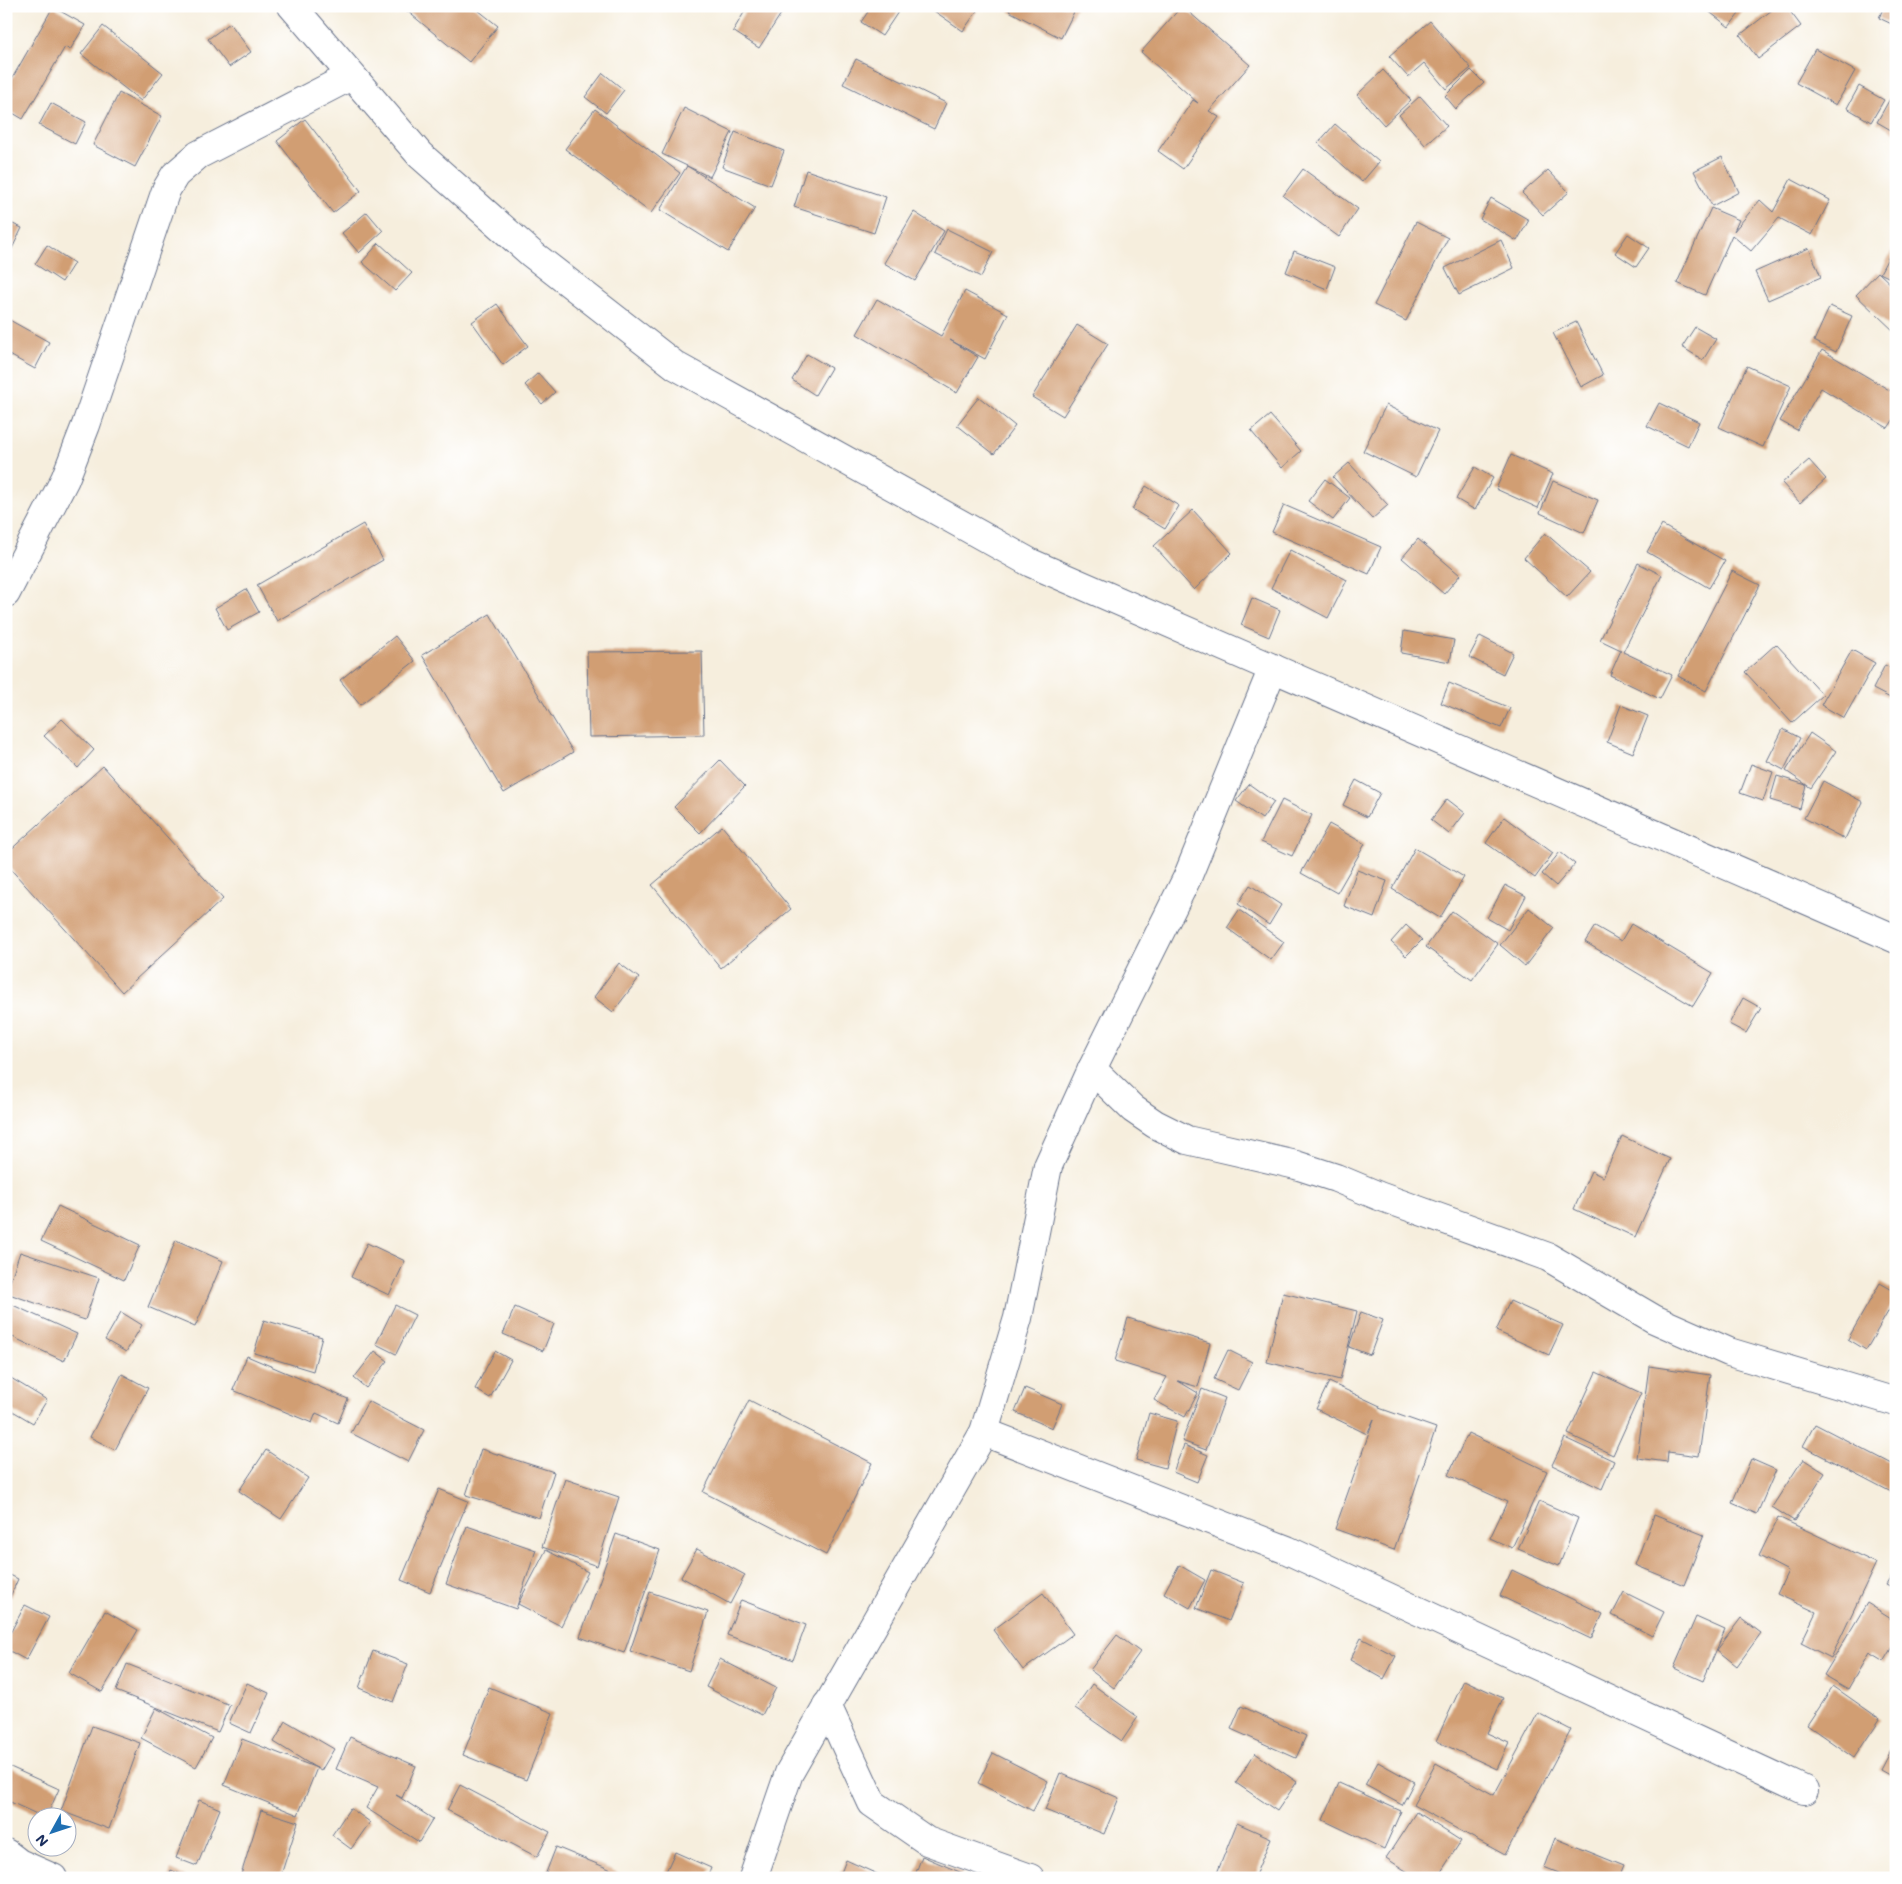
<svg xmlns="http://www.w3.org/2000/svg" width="1902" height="1884" font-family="Mali,sans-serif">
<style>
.building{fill:#d19e73}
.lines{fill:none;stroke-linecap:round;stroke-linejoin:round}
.street-casing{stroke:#68728a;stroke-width:30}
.secondary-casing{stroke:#68728a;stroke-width:30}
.street{stroke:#fff;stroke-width:28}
.secondary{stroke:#fff;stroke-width:28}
</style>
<rect width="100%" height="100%" fill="#fff"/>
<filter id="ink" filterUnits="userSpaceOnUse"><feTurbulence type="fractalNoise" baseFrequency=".02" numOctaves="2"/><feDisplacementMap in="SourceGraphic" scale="10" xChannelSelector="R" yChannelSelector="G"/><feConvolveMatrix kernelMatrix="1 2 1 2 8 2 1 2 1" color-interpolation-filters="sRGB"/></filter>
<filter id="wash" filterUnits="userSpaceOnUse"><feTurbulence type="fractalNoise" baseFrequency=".0096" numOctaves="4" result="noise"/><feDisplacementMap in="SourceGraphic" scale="20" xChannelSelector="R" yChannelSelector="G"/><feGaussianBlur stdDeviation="1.12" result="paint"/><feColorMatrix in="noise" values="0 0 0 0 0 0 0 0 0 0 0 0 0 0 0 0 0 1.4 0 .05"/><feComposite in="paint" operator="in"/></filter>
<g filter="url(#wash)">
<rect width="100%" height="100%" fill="#f6eedd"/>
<g id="blocks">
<!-- building -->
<g class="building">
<polygon points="401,6 473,6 498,26 469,62"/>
<polygon points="748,6 786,6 759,48 733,31"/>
<polygon points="872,6 902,6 882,36 861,22"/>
<polygon points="927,6 970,6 977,11 963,31"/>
<polygon points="1012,6 1072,6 1076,8 1061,38 1009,11"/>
<polygon points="1182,6 1250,65 1209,111 1219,117 1183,169 1158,151 1193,100 1198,103 1141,52"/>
<polygon points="1702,6 1745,6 1729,27"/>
<polygon points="1777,6 1786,6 1801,26 1758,59 1740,35"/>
<polygon points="1884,6 1896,6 1896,26 1879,18"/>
<polygon points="53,7 85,25 70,50 65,47 23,119 6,109 6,89"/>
<polygon points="1430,21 1471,68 1446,89 1424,63 1408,77 1389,56"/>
<polygon points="230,23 251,52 229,67 208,39"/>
<polygon points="103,26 163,73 141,101 81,54"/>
<polygon points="1815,49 1855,71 1836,105 1796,83"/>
<polygon points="856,59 946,103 934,129 843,84"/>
<polygon points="1383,70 1411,100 1384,125 1357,95"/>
<polygon points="1471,70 1484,83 1456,109 1445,96"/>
<polygon points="603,73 624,90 606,113 585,97"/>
<polygon points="1859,86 1884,100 1871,122 1847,108"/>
<polygon points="119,93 162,116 135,167 93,145"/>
<polygon points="1420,96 1447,126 1425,145 1399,115"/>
<polygon points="1891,97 1896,100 1896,133 1877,122"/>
<polygon points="51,103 86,122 75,144 39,125"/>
<polygon points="684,108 732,132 710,177 662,154"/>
<polygon points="595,109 680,173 651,213 565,149"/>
<polygon points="305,119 361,191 333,213 277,141"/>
<polygon points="1335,124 1379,162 1362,182 1318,143"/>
<polygon points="735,132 784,151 771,185 722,167"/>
<polygon points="1722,157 1739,192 1712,206 1694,171"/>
<polygon points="687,166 755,208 728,252 660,210"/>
<polygon points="1303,169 1358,209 1339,237 1283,196"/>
<polygon points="806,170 886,197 874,233 794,207"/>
<polygon points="1548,170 1569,192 1543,215 1522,193"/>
<polygon points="1791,179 1830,200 1812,235 1779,218 1751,251 1732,235 1705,295 1677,283 1711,208 1739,220 1734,231 1760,200 1773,212"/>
<polygon points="1491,198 1529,220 1517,241 1480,219"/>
<polygon points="367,212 383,231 359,253 342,233"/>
<polygon points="914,212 944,231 915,281 884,263"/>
<polygon points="6,221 22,228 6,261"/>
<polygon points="1416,222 1448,238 1406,321 1374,305"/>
<polygon points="947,229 993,252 981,277 935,254"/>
<polygon points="1628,234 1649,248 1636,267 1615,253"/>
<polygon points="1501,240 1514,268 1459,295 1445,268"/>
<polygon points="379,243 412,273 395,291 362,262"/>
<polygon points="1896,243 1896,281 1880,273"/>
<polygon points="47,245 74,263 62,282 35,264"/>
<polygon points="1809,248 1821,277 1768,300 1755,272"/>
<polygon points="1294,251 1335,267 1327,289 1286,272"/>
<polygon points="1878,272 1896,289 1896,333 1856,295"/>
<polygon points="965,291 1008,314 985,359 950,340 978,357 957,393 857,334 877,299 941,336"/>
<polygon points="497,304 528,346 503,365 472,322"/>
<polygon points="1830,306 1852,316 1836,352 1814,341"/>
<polygon points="6,318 49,342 35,369 6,353"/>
<polygon points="1576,322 1603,375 1581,387 1553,333"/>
<polygon points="1077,325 1108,344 1063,416 1032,397"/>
<polygon points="1695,327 1716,339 1703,360 1682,347"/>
<polygon points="1822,350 1896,394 1896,416 1888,428 1821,388 1797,430 1780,421"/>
<polygon points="807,354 831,368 815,395 792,380"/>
<polygon points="1747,366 1791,386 1763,447 1719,427"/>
<polygon points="538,373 555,392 542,404 525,385"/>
<polygon points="979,397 1015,426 994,454 957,425"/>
<polygon points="1659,403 1699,422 1688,446 1647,426"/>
<polygon points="1386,405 1438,431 1416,477 1363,451"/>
<polygon points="1270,415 1301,451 1282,468 1251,431"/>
<polygon points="1511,455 1553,474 1538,508 1496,489"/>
<polygon points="1809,460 1826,479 1800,503 1782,483"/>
<polygon points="1349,463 1388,505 1372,519 1333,477"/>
<polygon points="1475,467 1493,478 1475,510 1456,499"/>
<polygon points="1325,479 1350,498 1333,520 1308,501"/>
<polygon points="1553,481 1598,500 1584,533 1540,513"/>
<polygon points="1146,486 1179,506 1165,529 1132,509"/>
<polygon points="1284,505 1381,547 1369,574 1272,532"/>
<polygon points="1193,510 1232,553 1194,590 1154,546"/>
<polygon points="363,524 383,560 277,621 257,585"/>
<polygon points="1662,525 1725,561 1709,588 1647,552"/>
<polygon points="1545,533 1590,572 1567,597 1524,558"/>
<polygon points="1418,539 1460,575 1444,594 1402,558"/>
<polygon points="1290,550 1347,580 1328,618 1271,588"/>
<polygon points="1638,563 1662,575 1623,652 1672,675 1660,699 1610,675 1621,650 1600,640"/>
<polygon points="1732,571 1760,585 1706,691 1678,676"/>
<polygon points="246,589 259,612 227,630 215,608"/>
<polygon points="1252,598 1280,610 1269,637 1241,625"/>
<polygon points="490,614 573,752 504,793 422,655"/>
<polygon points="1404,631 1454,640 1450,662 1401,653"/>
<polygon points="395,636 415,661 360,705 340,680"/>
<polygon points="1480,636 1513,653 1503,674 1469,657"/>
<polygon points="1776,644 1823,695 1792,723 1745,672"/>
<polygon points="1852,650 1875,663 1844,718 1821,705"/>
<polygon points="702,651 704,735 589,737 587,652"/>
<polygon points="1885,665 1896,671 1896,701 1873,689"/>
<polygon points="1449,683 1510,708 1501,728 1441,703"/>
<polygon points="1621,705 1648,716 1633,753 1607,742"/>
<polygon points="62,719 94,750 78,768 44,736"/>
<polygon points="1783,729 1800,738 1784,770 1767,761"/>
<polygon points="1810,733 1836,751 1811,788 1786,771"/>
<polygon points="720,760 745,786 700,833 674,807"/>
<polygon points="1751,764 1773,772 1763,801 1740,793"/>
<polygon points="103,766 223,899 122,992 6,864 6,854"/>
<polygon points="1777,776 1806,785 1800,809 1770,800"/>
<polygon points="1356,780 1380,793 1367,817 1343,805"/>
<polygon points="1823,781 1863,802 1845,839 1804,818"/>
<polygon points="1249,784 1274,802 1262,819 1236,801"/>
<polygon points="1447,799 1465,813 1449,834 1431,820"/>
<polygon points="1282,800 1312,815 1292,856 1261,842"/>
<polygon points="1504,817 1553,853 1535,878 1486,843"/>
<polygon points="1329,824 1365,844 1337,893 1301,873"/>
<polygon points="722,826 791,909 721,968 652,885"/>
<polygon points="1415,848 1464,877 1440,918 1392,889"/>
<polygon points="1560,852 1575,864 1556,886 1542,874"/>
<polygon points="1357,870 1387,881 1374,918 1344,906"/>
<polygon points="1250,885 1281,905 1269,925 1238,904"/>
<polygon points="1505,885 1526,896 1508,930 1487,918"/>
<polygon points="1529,908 1554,928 1525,966 1500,945"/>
<polygon points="1239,910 1284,942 1271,960 1227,928"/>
<polygon points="1452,911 1498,944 1472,980 1426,947"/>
<polygon points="1631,924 1713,973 1693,1006 1585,942 1595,926 1621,941"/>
<polygon points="1406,925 1422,940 1406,956 1391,942"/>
<polygon points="619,963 639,978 613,1012 594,997"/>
<polygon points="1743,998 1761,1008 1746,1033 1729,1024"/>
<polygon points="1622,1136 1670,1159 1635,1237 1574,1209 1591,1171 1603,1177"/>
<polygon points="58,1206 140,1245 124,1280 41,1241"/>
<polygon points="176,1240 223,1261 195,1327 148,1307"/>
<polygon points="367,1243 405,1261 389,1295 351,1277"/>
<polygon points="20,1252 99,1278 85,1320 6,1293"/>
<polygon points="1880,1283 1896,1292 1896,1298 1866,1350 1848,1339"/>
<polygon points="1283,1293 1357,1311 1340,1380 1267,1362"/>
<polygon points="1510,1301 1563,1325 1549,1355 1496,1331"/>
<polygon points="6,1302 77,1334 64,1361 6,1334"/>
<polygon points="395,1305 415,1315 396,1354 376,1344"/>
<polygon points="515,1307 554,1324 543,1351 503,1334"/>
<polygon points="121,1312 142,1325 126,1352 105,1340"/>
<polygon points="1361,1312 1383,1320 1370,1355 1349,1347"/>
<polygon points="1128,1318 1210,1343 1198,1387 1178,1381 1198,1393 1185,1417 1154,1400 1167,1377 1115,1361"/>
<polygon points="264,1320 322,1337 313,1371 254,1353"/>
<polygon points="1228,1350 1252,1362 1238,1390 1214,1379"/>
<polygon points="375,1351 388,1361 366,1388 354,1378"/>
<polygon points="495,1351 511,1360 490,1398 475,1389"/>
<polygon points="247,1356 348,1399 338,1423 316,1413 312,1423 233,1390"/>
<polygon points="1649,1366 1710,1375 1699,1456 1668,1452 1667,1462 1637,1458"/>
<polygon points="1596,1372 1641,1393 1613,1455 1568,1434"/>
<polygon points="122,1374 148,1388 115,1450 90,1437"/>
<polygon points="6,1375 47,1400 33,1423 6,1407"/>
<polygon points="1329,1382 1380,1406 1379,1408 1436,1428 1394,1550 1335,1529 1374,1419 1367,1434 1316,1409"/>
<polygon points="1025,1388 1062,1404 1052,1428 1015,1412"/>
<polygon points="1202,1389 1225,1398 1206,1450 1182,1441"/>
<polygon points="749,1400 872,1463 826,1555 703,1492"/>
<polygon points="368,1401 424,1430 408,1462 351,1433"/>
<polygon points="1149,1413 1177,1421 1165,1468 1136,1460"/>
<polygon points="1815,1424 1896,1466 1895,1494 1803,1446"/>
<polygon points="1468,1433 1547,1471 1512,1548 1490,1538 1507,1502 1448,1475"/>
<polygon points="1565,1438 1614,1461 1602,1489 1552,1465"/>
<polygon points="1184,1445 1208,1455 1197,1482 1173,1472"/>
<polygon points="481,1449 554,1472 539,1518 466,1495"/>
<polygon points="266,1450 308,1478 281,1519 239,1491"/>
<polygon points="1751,1459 1776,1470 1757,1514 1732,1503"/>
<polygon points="1803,1459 1825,1473 1794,1521 1772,1507"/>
<polygon points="565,1479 619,1497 597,1566 542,1547"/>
<polygon points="439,1489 468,1501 430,1592 401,1580"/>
<polygon points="1539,1501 1578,1518 1559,1566 1518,1549"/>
<polygon points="1654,1515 1704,1535 1684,1585 1635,1565"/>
<polygon points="1778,1517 1876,1563 1831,1658 1801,1643 1816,1612 1777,1594 1788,1571 1759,1556"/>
<polygon points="467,1526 536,1550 516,1609 446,1584"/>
<polygon points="616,1534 660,1550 624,1653 580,1637"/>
<polygon points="697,1549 745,1575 730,1604 681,1577"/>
<polygon points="546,1550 588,1572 561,1626 518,1604"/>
<polygon points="1179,1565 1205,1580 1190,1608 1164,1593"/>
<polygon points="1896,1569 1896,1590 1886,1585"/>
<polygon points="1211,1570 1244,1583 1229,1621 1196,1608"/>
<polygon points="1512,1570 1603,1614 1591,1639 1500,1596"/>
<polygon points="6,1573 18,1579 6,1606"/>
<polygon points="650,1592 708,1612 689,1671 630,1651"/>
<polygon points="1624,1592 1664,1612 1652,1636 1612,1615"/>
<polygon points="1043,1593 1073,1634 1023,1670 993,1630"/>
<polygon points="741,1600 806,1625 793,1660 727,1635"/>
<polygon points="1867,1603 1896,1621 1896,1642 1884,1662 1869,1653 1848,1689 1824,1675"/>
<polygon points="25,1605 49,1617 26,1660 6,1649 6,1641"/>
<polygon points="105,1611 138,1630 102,1692 69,1673"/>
<polygon points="1696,1617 1725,1630 1703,1681 1674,1668"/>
<polygon points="1741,1618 1761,1633 1737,1666 1717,1650"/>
<polygon points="1117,1635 1140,1652 1114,1688 1090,1670"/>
<polygon points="1361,1638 1396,1656 1384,1679 1350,1660"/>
<polygon points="373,1651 408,1664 393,1702 359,1688"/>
<polygon points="720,1659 776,1688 762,1715 706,1687"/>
<polygon points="127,1664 230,1705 218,1732 116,1691"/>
<polygon points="1464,1680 1503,1698 1487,1733 1509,1743 1497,1769 1436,1741"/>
<polygon points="247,1683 269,1693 251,1733 229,1723"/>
<polygon points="1092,1684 1138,1717 1122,1741 1075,1708"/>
<polygon points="1833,1686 1880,1719 1854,1758 1807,1725"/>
<polygon points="489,1687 553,1713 526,1780 463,1755"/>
<polygon points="1241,1706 1306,1736 1296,1758 1231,1729"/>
<polygon points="156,1708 212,1738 196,1767 141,1738"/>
<polygon points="1538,1713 1571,1730 1505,1855 1413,1805 1436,1763 1494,1795"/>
<polygon points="286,1721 334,1749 321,1771 274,1742"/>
<polygon points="92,1726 140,1743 109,1829 61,1811"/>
<polygon points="350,1737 416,1766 402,1798 396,1795 433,1819 419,1842 366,1808 378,1787 336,1769"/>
<polygon points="1896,1738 1896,1778 1880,1769"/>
<polygon points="242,1739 317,1768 298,1815 224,1785"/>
<polygon points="993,1753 1048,1781 1033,1811 978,1783"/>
<polygon points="1255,1753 1297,1782 1277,1811 1236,1783"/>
<polygon points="1378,1762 1414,1782 1402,1805 1365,1785"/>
<polygon points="6,1765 59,1789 47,1816 41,1816 6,1800"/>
<polygon points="1060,1773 1119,1798 1104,1834 1045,1810"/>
<polygon points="1339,1783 1401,1811 1384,1849 1323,1820"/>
<polygon points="460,1785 550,1832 537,1857 447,1810"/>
<polygon points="199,1800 220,1809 197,1866 176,1858"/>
<polygon points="350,1808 370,1822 351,1849 332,1835"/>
<polygon points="261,1810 298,1822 280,1878 240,1878"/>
<polygon points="1416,1812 1461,1841 1437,1878 1417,1878 1386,1858"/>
<polygon points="1237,1823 1271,1838 1254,1878 1215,1878"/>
<polygon points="1555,1838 1624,1866 1619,1878 1571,1878 1544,1867"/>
<polygon points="556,1847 631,1878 544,1878"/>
<polygon points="675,1852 711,1868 707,1878 663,1878"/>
<polygon points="922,1856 962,1873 960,1878 914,1878"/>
<polygon points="846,1860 886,1878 839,1878"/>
<polygon points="171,1870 189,1878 168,1878"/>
</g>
</g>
</g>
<g filter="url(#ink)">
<use href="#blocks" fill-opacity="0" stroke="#68728a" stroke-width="1"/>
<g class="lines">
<defs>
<g id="street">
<polyline points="6,593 65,479 86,425 166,190 175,175 198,155 351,76"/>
<polyline points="1092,1069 1133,1109 1155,1124 1187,1140 1296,1165 1336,1178 1379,1196 1548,1257 1654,1319 1729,1352 1896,1402"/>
<polyline points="984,1432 1287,1550 1804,1790"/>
<polyline points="827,1705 872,1803 927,1841 1030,1878"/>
<polyline points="6,1853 19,1863 53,1878"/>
<polyline points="753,1878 789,1773 984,1432 1018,1318 1048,1166 1092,1069 1187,878 1273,668"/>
</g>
<polyline id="secondary" points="292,6 420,155 532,254 676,366 1031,563 1896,939"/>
</defs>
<!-- street casing -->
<use href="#street" class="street-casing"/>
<!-- secondary casing -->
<use href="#secondary" class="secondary-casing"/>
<!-- street -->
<use href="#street" class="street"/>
<!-- secondary -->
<use href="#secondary" class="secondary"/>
</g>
</g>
<!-- margin -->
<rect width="1902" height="1884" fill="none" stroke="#fff" stroke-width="25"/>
<!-- north arrow -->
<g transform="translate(52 1832) rotate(230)"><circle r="24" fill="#ffffff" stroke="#a4acbf"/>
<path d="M0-4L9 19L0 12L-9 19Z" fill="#1f6fb2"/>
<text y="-8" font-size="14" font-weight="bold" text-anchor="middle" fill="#1b2f5e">N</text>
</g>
</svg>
